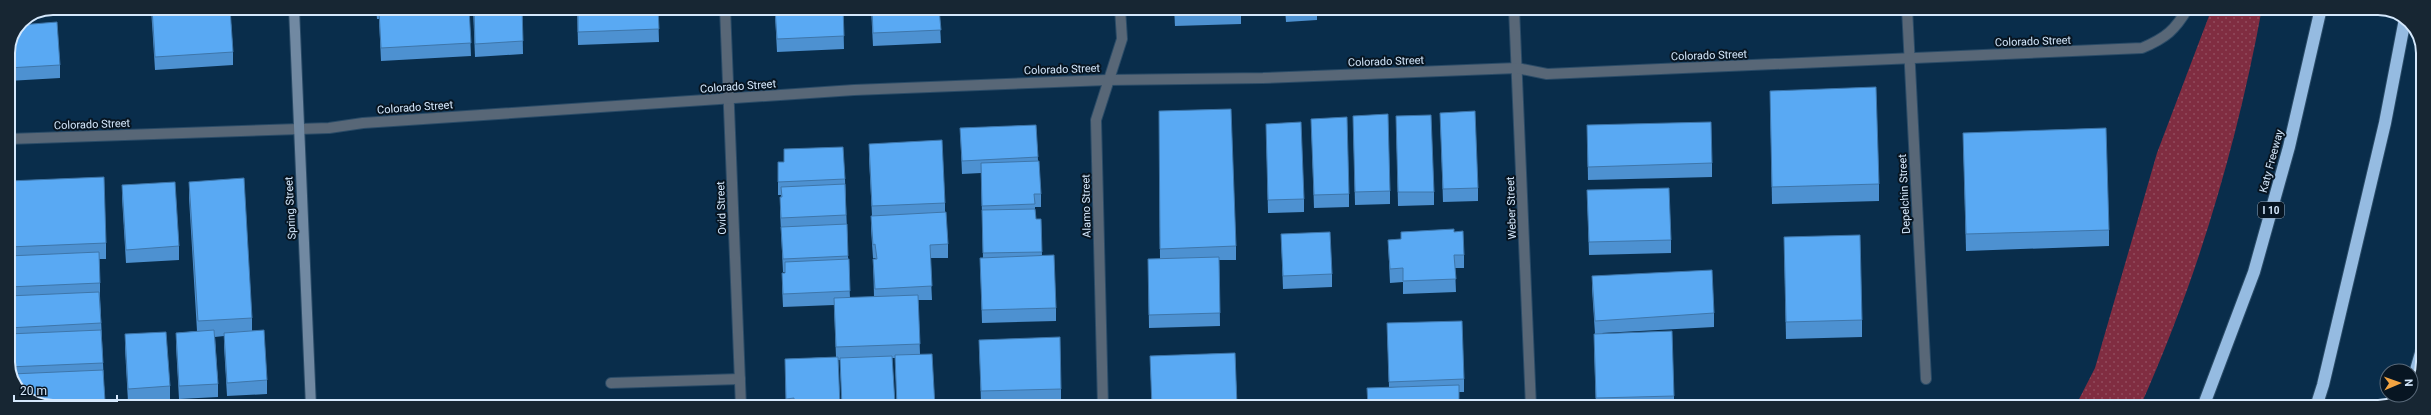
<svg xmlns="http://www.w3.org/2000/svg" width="2431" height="415" font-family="Roboto,sans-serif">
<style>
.grass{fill:url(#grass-dots)}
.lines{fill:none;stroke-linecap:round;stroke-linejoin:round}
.lane-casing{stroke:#2a4b67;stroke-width:12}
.street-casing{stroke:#2a4b67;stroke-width:12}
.secondary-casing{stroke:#2a4b67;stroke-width:12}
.highway-casing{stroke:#2a4b67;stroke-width:14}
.lane{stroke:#586777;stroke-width:10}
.street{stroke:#586777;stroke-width:10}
.secondary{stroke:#7189a2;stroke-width:10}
.highway{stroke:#95bbe1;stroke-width:12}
.wall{fill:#4d91d1}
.building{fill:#59a9f3;stroke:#3e76aa}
.labels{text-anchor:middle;stroke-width:4;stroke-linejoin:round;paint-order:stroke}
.shield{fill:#071522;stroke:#97a9bb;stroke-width:1}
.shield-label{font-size:10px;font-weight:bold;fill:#d5e8fc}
.street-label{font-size:11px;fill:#d5e8fc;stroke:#071522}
.rim{fill:none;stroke:#d5e8fc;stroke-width:2}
</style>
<defs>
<pattern id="grass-dots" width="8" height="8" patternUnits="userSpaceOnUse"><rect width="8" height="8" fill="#802d41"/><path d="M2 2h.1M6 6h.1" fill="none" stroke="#914b5d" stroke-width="1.8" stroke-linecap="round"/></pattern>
</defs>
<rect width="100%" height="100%" fill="#092d4b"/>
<!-- grass -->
<path class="grass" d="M2212 8H2262C2237 145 2197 280 2140 407H2075L2095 368 2157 153Z"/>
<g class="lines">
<defs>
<polyline id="lane" points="611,383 740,379"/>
<g id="street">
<polyline points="725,8 741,407"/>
<polyline points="1514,8 1531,407"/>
<polyline points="1907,8 1926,379"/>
<path d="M8 139 329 128 363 123 854 90 1107 80 1263 78 1517 68 1547 74 2142 48C2166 38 2175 30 2188 8"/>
<polyline points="1103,407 1096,120 1122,39 1120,8"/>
</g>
<polyline id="secondary" points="294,8 311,407"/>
<g id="highway">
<polyline points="2411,387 2423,346"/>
<polyline points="2203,407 2254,272 2289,147 2321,8"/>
<polyline points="2316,407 2323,385 2385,123 2405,19"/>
</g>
</defs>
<!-- lane casing -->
<use href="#lane" class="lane-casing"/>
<!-- street casing -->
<use href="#street" class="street-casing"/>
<!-- secondary casing -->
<use href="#secondary" class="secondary-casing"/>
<!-- highway casing -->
<use href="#highway" class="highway-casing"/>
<!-- lane -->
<use href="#lane" class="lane"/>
<!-- street -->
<use href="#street" class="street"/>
<!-- secondary -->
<use href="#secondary" class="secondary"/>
<!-- highway -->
<use href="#highway" class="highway"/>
</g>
<!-- wall -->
<g class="wall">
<polygon points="151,8 230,8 233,52 233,65 155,70"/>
<polygon points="376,8 469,8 471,56 381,61 379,19 377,19"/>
<polygon points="473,8 522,8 523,54 475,57"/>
<polygon points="577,8 658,8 659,42 578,45"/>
<polygon points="774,8 843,8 844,49 777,52 775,14 774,14"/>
<polygon points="871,8 939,8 941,43 873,46"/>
<polygon points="1174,8 1241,8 1241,24 1175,26"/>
<polygon points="1285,8 1317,8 1317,20 1286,22"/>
<polygon points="8,54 60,65 60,78 8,81"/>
<polygon points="1770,91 1879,184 1879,201 1772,204"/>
<polygon points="1159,111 1236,246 1236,260 1219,260 1220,326 1149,328 1148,259 1160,259"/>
<polygon points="1440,113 1478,188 1478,201 1443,202"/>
<polygon points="1353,116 1390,191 1390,204 1355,205"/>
<polygon points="1396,116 1434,192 1434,205 1398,206"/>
<polygon points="1311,119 1349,194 1349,207 1314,208"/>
<polygon points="1266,124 1304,199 1304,212 1268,213"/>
<polygon points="1036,125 1038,161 1041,194 1041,207 1035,207 1035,209 1036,219 1041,219 1042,256 1056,308 1056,321 982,323 980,258 983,258 981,173 962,174 960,128"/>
<polygon points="1587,125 1712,163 1712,177 1588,180"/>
<polygon points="1963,133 2109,230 2109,246 1966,251"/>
<polygon points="869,144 945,203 945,212 948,244 948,258 930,258 932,300 918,300 920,354 935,407 897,407 895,358 892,358 895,407 842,407 840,360 838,360 840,407 786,407 785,359 836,357 834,305 783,307 782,286 782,273 785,273 785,272 783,272 780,211 780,197 781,197 781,195 778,195 778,162 784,162 784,149 845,179 848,256 850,298 874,297 873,259 876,259 875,258 873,258 871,229 871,216 872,216 869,158"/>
<polygon points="8,181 106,243 106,259 99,259 100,283 100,296 105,407 47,407 21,394 8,367"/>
<polygon points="189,182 252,318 252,330 267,380 267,394 227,396 224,346 224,336 215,337 218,384 218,397 179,399 176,346 176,333 197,331 189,198"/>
<polygon points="122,185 179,246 179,260 126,263 122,198"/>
<polygon points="1587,190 1671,240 1671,253 1589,255"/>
<polygon points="1454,232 1464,255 1464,268 1455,268 1456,292 1403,294 1403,282 1390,283 1388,240 1401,239"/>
<polygon points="1281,234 1332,274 1332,287 1283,289"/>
<polygon points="1784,237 1862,320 1862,337 1786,339"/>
<polygon points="1592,276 1714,313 1714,327 1602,333 1674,396 1674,407 1596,407 1594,347 1594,334 1595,334 1592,289"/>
<polygon points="1387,323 1464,379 1464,392 1459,392 1389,387"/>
<polygon points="125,334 170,386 170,399 128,402 125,348"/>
<polygon points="979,340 1061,389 1061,402 981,404"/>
<polygon points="1235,353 1237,407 1152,407 1150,356"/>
</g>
<!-- building -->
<g class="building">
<polygon points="152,8 230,8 233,52 155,57"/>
<polygon points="418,8 469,8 471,43 381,48 379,10"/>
<polygon points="474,8 522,8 523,41 475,44"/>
<polygon points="578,8 658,8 659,29 578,32"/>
<polygon points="775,8 843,8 844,36 777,39"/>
<polygon points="872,8 939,8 941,30 873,33"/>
<polygon points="1175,8 1241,8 1241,10 1175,13"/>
<polygon points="57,22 60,65 8,68 8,54 20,25"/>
<polygon points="1876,87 1879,184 1772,187 1770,91"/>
<polygon points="1231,109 1236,246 1160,249 1159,111"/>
<polygon points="1475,111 1478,188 1443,189 1440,113"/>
<polygon points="1388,114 1390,191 1355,192 1353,116"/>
<polygon points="1431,115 1434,192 1398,192 1396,116"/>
<polygon points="1347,117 1349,194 1314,195 1311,119"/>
<polygon points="1301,122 1304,199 1268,200 1266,124"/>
<polygon points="1711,122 1712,163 1588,167 1587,125"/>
<polygon points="1036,125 1038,157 962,161 960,128"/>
<polygon points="2106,128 2109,230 1966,234 1963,133"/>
<polygon points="942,140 945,203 872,206 869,144"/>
<polygon points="843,147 845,179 778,182 778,162 784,162 784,149"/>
<polygon points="1039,161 1041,194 1034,194 1035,204 982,206 981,163"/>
<polygon points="104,177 106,243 8,247 8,181"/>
<polygon points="244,178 252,318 198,321 189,182"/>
<polygon points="175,182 179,246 126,250 122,185"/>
<polygon points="845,184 846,215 781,218 780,197 782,197 781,187"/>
<polygon points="1669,188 1671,240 1589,242 1587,190"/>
<polygon points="1035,209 1036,219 1041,219 1042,252 983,253 982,210"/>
<polygon points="946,212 948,244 930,245 932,286 875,289 873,259 877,259 875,244 873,245 871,216"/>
<polygon points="847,224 848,256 783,259 781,227"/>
<polygon points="1454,229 1454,232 1463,231 1464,255 1454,255 1456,279 1403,281 1403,268 1390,269 1388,240 1401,239 1401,232"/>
<polygon points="1330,232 1332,274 1283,276 1281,234"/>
<polygon points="1860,235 1862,320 1786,322 1784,237"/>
<polygon points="99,252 100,283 8,287 8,256"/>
<polygon points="1054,255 1056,308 982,310 980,258"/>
<polygon points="1219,257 1220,313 1149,315 1148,259"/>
<polygon points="849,259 850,291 783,294 782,273 785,273 785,262"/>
<polygon points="1712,270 1714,313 1595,321 1592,276"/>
<polygon points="99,292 101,323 8,328 8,296"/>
<polygon points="918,295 920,344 836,347 834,298"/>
<polygon points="1462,321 1464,379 1389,382 1387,323"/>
<polygon points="101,330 103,363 8,367 8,334"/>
<polygon points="214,330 218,384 179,386 176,333"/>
<polygon points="264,330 267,380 227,383 224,333"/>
<polygon points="1672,331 1674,396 1596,398 1594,334"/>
<polygon points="166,332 170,386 128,389 125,334"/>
<polygon points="1060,337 1061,389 981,391 979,340"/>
<polygon points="1235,353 1237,406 1152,407 1150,356"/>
<polygon points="932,354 935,407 897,407 895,355"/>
<polygon points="892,356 895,404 842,407 840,358"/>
<polygon points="838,357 840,406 819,407 794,407 794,398 786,399 785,359"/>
<polygon points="103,370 105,401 42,404 21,394 12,374"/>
<polygon points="1459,385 1459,407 1368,407 1367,388"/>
</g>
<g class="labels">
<!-- shield labels -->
<rect class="shield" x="2258" y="202" width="26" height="16" rx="3"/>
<g class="shield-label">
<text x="2271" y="214">I 10</text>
</g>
<!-- street labels -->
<g class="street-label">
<text transform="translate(2033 41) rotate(-2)" y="4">Colorado Street</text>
<text transform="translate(1709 55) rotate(-2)" y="4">Colorado Street</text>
<text transform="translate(1386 61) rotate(-2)" y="4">Colorado Street</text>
<text transform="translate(1062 69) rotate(-2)" y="4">Colorado Street</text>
<text transform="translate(738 86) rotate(-4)" y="4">Colorado Street</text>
<text transform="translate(415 107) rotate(-4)" y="4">Colorado Street</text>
<text transform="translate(92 124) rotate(-2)" y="4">Colorado Street</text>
<text transform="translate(2271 161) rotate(-75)" y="4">Katy Freeway</text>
<text transform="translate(1904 194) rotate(-93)" y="4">Depelchin Street</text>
<text transform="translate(1086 206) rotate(-91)" y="4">Alamo Street</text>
<text transform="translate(290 208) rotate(-93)" y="4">Spring Street</text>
<text transform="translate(721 208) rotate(-92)" y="4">Ovid Street</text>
<text transform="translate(1511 208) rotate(-92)" y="4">Weber Street</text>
</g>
</g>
<!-- crop -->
<path d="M0 0H2431V415H0ZM53 15H2378A38 38 0 0 1 2416 53V362A38 38 0 0 1 2378 400H53A38 38 0 0 1 15 362V53A38 38 0 0 1 53 15Z" fill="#172633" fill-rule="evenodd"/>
<path class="rim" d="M53 15H2378A38 38 0 0 1 2416 53V362A38 38 0 0 1 2378 400H53A38 38 0 0 1 15 362V53A38 38 0 0 1 53 15Z"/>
<!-- north arrow -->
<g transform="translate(2399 383) rotate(88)"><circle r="19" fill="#071522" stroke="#596979"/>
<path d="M0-3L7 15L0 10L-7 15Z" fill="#f3a442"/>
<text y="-6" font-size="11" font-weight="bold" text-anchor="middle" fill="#d5e8fc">N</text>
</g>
<!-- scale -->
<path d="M14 395v6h103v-6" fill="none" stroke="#d5e8fc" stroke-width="2"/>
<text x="20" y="395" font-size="12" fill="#d5e8fc" stroke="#071522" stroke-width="3" paint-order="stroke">20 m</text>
</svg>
